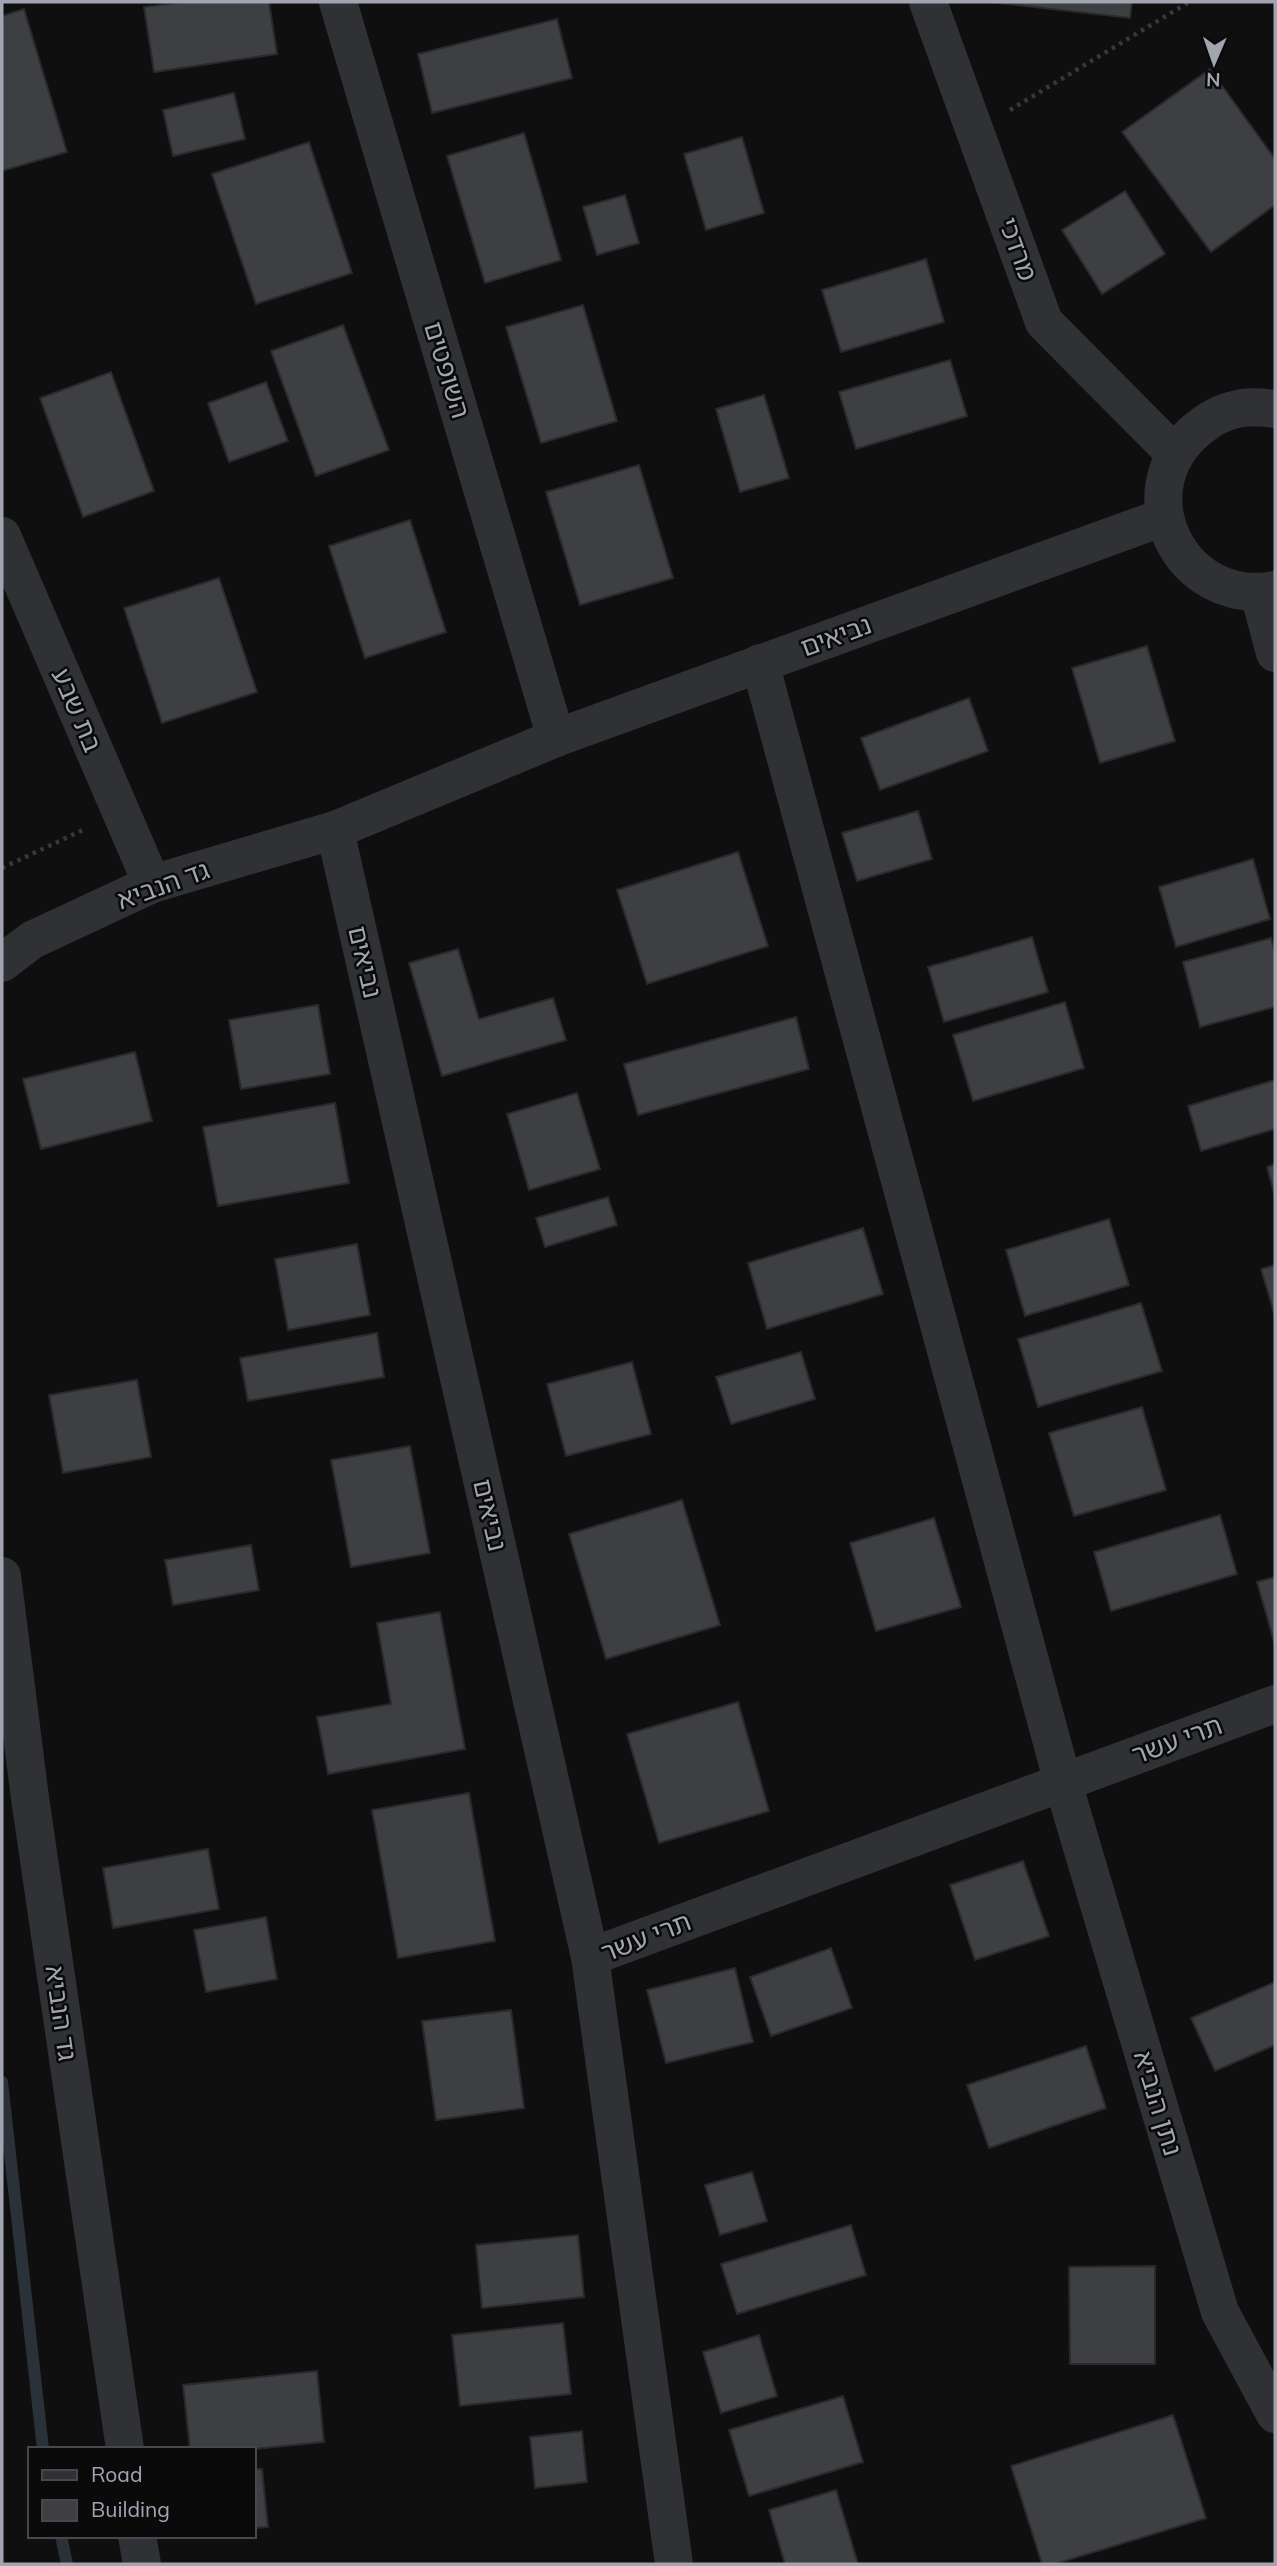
<svg xmlns="http://www.w3.org/2000/svg" width="1277" height="2566" font-family="Mulish,'Noto Sans Hebrew',sans-serif">
<style>
.lines{fill:none;stroke-linecap:round;stroke-linejoin:round}
.stream{stroke:#2a3138;stroke-width:12}
.building{fill:#3e3f43;stroke:#2a292c;stroke-width:2}
.path{stroke:#37383c;stroke-width:4.5;stroke-dasharray:3.5 5;stroke-linecap:butt}
.minor{stroke:#303135;stroke-width:38}
.labels{text-anchor:middle;stroke-width:5;stroke-linejoin:round;paint-order:stroke}
.street-label{font-size:26px;fill:#a1a5b0;stroke:#0a0a0b}
</style>
<rect width="100%" height="100%" fill="#0f0f10"/>
<g class="lines">
<!-- stream -->
<g class="stream">
<polyline points="2,2082 43,2449"/>
<polyline points="61,2536 67,2564"/>
</g>
</g>
<!-- building -->
<g class="building">
<polygon points="183,2 269,2 277,54 154,72 144,7"/>
<polygon points="990,2 1132,2 1130,18"/>
<polygon points="24,9 67,152 2,171 2,16"/>
<polygon points="557,19 572,78 432,113 418,54"/>
<polygon points="1210,69 1275,159 1275,205 1211,252 1122,132"/>
<polygon points="234,93 245,139 173,156 163,110"/>
<polygon points="524,133 561,260 485,283 447,156"/>
<polygon points="742,137 764,213 706,230 684,154"/>
<polygon points="309,142 352,273 256,304 212,174"/>
<polygon points="1125,191 1165,254 1102,294 1062,230"/>
<polygon points="625,195 639,243 597,255 583,207"/>
<polygon points="926,259 944,322 841,352 822,290"/>
<polygon points="583,305 617,421 541,443 506,327"/>
<polygon points="343,325 389,450 316,476 271,351"/>
<polygon points="950,360 967,416 856,449 839,392"/>
<polygon points="111,372 154,491 83,517 40,398"/>
<polygon points="266,382 288,441 229,462 208,403"/>
<polygon points="764,395 789,478 740,492 716,409"/>
<polygon points="639,465 673,578 580,605 546,492"/>
<polygon points="410,520 446,632 365,658 329,546"/>
<polygon points="219,578 257,692 162,723 124,608"/>
<polygon points="1147,646 1175,741 1100,763 1072,668"/>
<polygon points="969,698 988,751 880,790 861,738"/>
<polygon points="918,811 932,859 857,881 842,833"/>
<polygon points="738,852 768,946 647,984 617,890"/>
<polygon points="1253,859 1270,919 1176,947 1159,887"/>
<polygon points="1032,937 1048,992 944,1022 928,967"/>
<polygon points="1271,938 1275,952 1275,1007 1200,1027 1183,962"/>
<polygon points="458,949 479,1019 553,998 566,1040 442,1076 409,963"/>
<polygon points="1065,1002 1084,1068 973,1101 953,1035"/>
<polygon points="318,1005 330,1074 241,1089 229,1020"/>
<polygon points="796,1017 809,1069 638,1115 624,1064"/>
<polygon points="135,1052 152,1121 41,1149 23,1079"/>
<polygon points="1275,1080 1275,1129 1201,1151 1188,1106"/>
<polygon points="577,1093 600,1169 529,1190 507,1114"/>
<polygon points="335,1103 349,1183 218,1206 203,1127"/>
<polygon points="1275,1164 1275,1196 1267,1167"/>
<polygon points="608,1197 617,1225 545,1247 536,1218"/>
<polygon points="1109,1219 1129,1285 1025,1316 1006,1250"/>
<polygon points="863,1228 883,1294 767,1329 748,1263"/>
<polygon points="357,1244 370,1315 288,1330 275,1259"/>
<polygon points="1275,1265 1275,1316 1261,1269"/>
<polygon points="1141,1303 1162,1371 1038,1407 1018,1339"/>
<polygon points="377,1333 384,1377 248,1401 240,1358"/>
<polygon points="801,1352 815,1399 731,1424 716,1377"/>
<polygon points="632,1362 651,1434 566,1456 547,1384"/>
<polygon points="137,1380 151,1457 63,1473 49,1395"/>
<polygon points="1142,1407 1166,1490 1074,1516 1049,1433"/>
<polygon points="410,1446 430,1553 351,1567 331,1460"/>
<polygon points="682,1500 720,1625 606,1659 569,1534"/>
<polygon points="1220,1515 1237,1574 1111,1611 1094,1552"/>
<polygon points="934,1518 961,1607 876,1631 850,1543"/>
<polygon points="251,1545 259,1590 173,1605 165,1560"/>
<polygon points="1275,1577 1275,1645 1257,1582"/>
<polygon points="440,1612 465,1749 328,1774 317,1717 391,1704 377,1623"/>
<polygon points="738,1702 769,1811 659,1843 627,1734"/>
<polygon points="469,1793 495,1941 398,1958 372,1810"/>
<polygon points="208,1849 219,1909 113,1928 103,1868"/>
<polygon points="1023,1861 1049,1936 975,1960 950,1885"/>
<polygon points="266,1917 277,1979 206,1992 194,1930"/>
<polygon points="831,1948 852,2008 771,2036 750,1977"/>
<polygon points="735,1968 753,2042 666,2063 647,1990"/>
<polygon points="1275,1982 1275,2045 1215,2071 1191,2018"/>
<polygon points="511,2010 524,2108 436,2120 422,2021"/>
<polygon points="1086,2046 1106,2108 989,2148 967,2085"/>
<polygon points="752,2172 767,2221 720,2235 705,2185"/>
<polygon points="851,2225 866,2275 737,2314 721,2264"/>
<polygon points="578,2235 584,2297 482,2308 476,2245"/>
<polygon points="1155,2266 1155,2364 1070,2364 1069,2267"/>
<polygon points="563,2323 571,2394 460,2406 452,2335"/>
<polygon points="759,2335 777,2396 721,2413 703,2352"/>
<polygon points="317,2371 324,2442 254,2449 190,2449 183,2385"/>
<polygon points="843,2396 863,2462 749,2496 729,2430"/>
<polygon points="1173,2415 1206,2518 1055,2564 1042,2564 1011,2466"/>
<polygon points="582,2431 587,2482 535,2488 530,2437"/>
<polygon points="254,2469 262,2469 268,2527 254,2528"/>
<polygon points="836,2490 858,2564 785,2564 769,2510"/>
</g>
<g class="lines">
<!-- path -->
<g class="path">
<polyline points="1010,110 1189,2"/>
<polyline points="2,868 85,829"/>
</g>
<!-- minor -->
<g class="minor">
<polyline points="338,2 556,738"/>
<polyline points="928,2 1044,322 1175,454"/>
<path d="M1275 409C1265 408 1253 406 1243 408 1227 410 1211 418 1199 428 1122 489 1180 608 1275 590"/>
<polyline points="2,536 152,884"/>
<polyline points="1259,593 1275,653"/>
<polyline points="760,663 1063,1783 1220,2312 1275,2414"/>
<polyline points="335,830 590,1957 674,2564"/>
<polyline points="2,963 32,940 152,884 335,830 556,738 1164,517"/>
<polyline points="2,1576 30,1798 125,2449"/>
<polyline points="590,1957 1275,1704"/>
<polyline points="137,2536 142,2564"/>
</g>
</g>
<g class="labels">
<!-- street labels -->
<g class="street-label">
<text transform="translate(1018 249) rotate(70)" y="9">מרדכי</text>
<text transform="translate(447 370) rotate(73)" y="9">השופטים</text>
<text transform="translate(836 636) rotate(-20)" y="9">נביאים</text>
<text transform="translate(77 710) rotate(67)" y="9">בת שבע</text>
<text transform="translate(163 885) rotate(-20)" y="9">גד הנביא</text>
<text transform="translate(365 962) rotate(77)" y="9">נביאים</text>
<text transform="translate(490 1515) rotate(77)" y="9">נביאים</text>
<text transform="translate(1177 1740) rotate(-20)" y="9">תרי עשר</text>
<text transform="translate(646 1937) rotate(-21)" y="9">תרי עשר</text>
<text transform="translate(61 2013) rotate(82)" y="9">גד הנביא</text>
<text transform="translate(1158 2103) rotate(73)" y="9">נתן הנביא</text>
</g>
</g>
<!-- border -->
<rect width="1277" height="2566" fill="none" stroke="#a1a5b0" stroke-width="7"/>
<!-- legend -->
<rect x="28" y="2447" width="228" height="91" fill="#0a0a0b" stroke="#46484d" stroke-width="2"/>
<rect x="42" y="2470" width="35" height="10" fill="#303135" stroke="#46484d" stroke-width="2"/>
<text x="91" y="2482" font-size="21" fill="#a1a5b0">Road</text>
<rect x="42" y="2500" width="35" height="21" fill="#3e3f43" stroke="#46484d" stroke-width="2"/>
<text x="91" y="2517" font-size="21" fill="#a1a5b0">Building</text>
<!-- north arrow -->
<g transform="translate(1214 63) rotate(182)" stroke="#0a0a0b" stroke-width="5" paint-order="stroke">
<path d="M0-5L12 26L0 18L-12 26Z" fill="#a1a5b0"/>
<text y="-10" font-size="19" font-weight="bold" text-anchor="middle" fill="#a1a5b0">N</text>
</g>
</svg>
